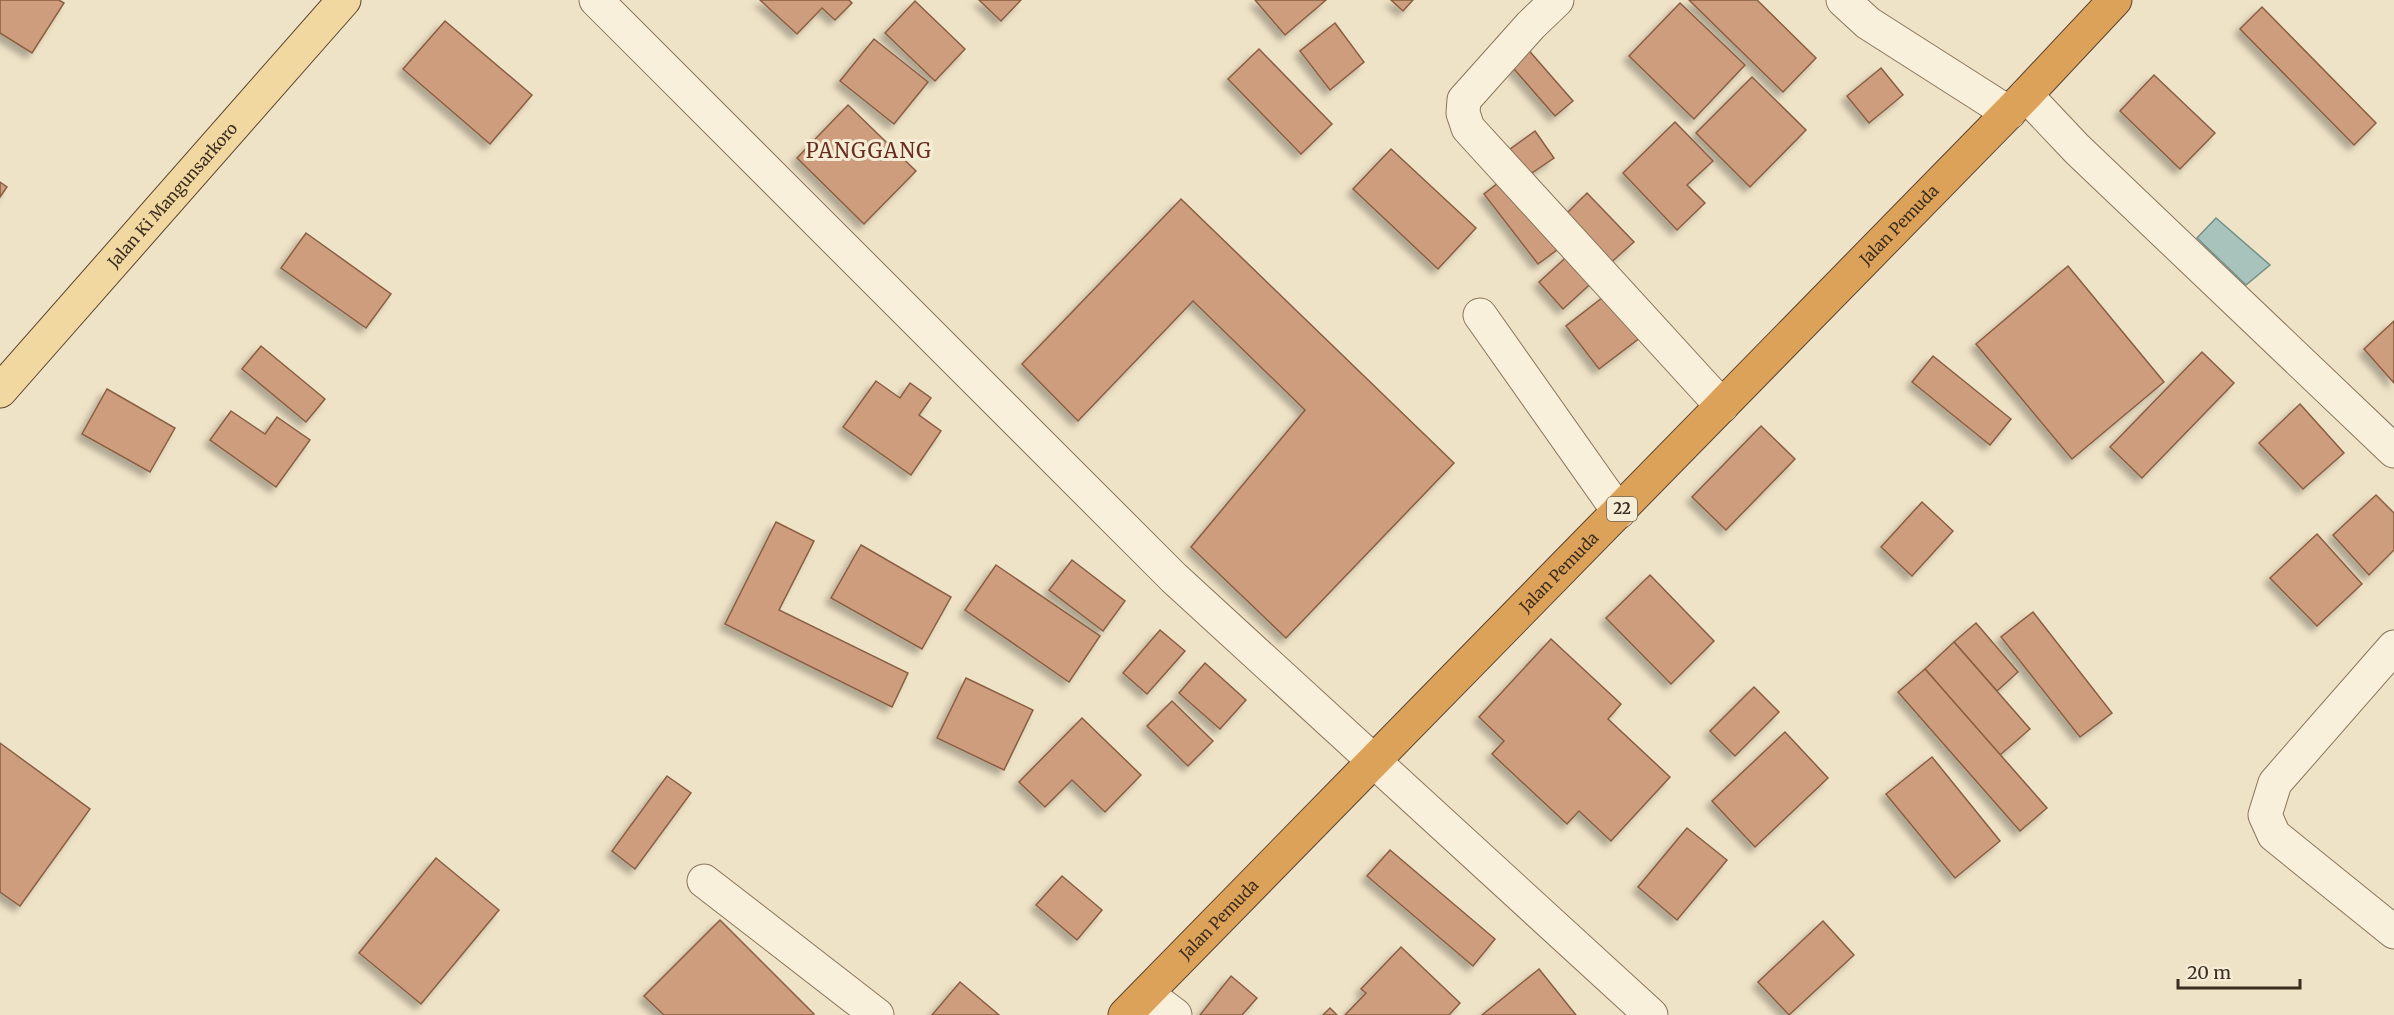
<svg xmlns="http://www.w3.org/2000/svg" width="2394" height="1015" font-family="Merriweather,serif">
<style>
.water{fill:#a8c3bb;stroke:#6f9188;stroke-width:1.5}
.building{fill:#cd9d7d;stroke:#8a5e42;stroke-width:1.5;filter:url(#shadow)}
.lines{fill:none;stroke-linecap:round;stroke-linejoin:round}
.minor-casing{stroke:#8b745c;stroke-width:35}
.major-casing{stroke:#594330;stroke-width:35}
.highway-casing{stroke:#594330;stroke-width:35}
.minor{stroke:#f9f0db;stroke-width:33}
.major{stroke:#f1d7a0;stroke-width:33}
.highway{stroke:#dda259;stroke-width:33}
.labels{text-anchor:middle;stroke-width:6;stroke-linejoin:round;paint-order:stroke}
.shield{fill:#f6edd7;stroke:#736757;stroke-width:1.5}
.shield-label{font-size:15px;font-weight:bold;fill:#3b2d20}
.street-label{font-size:16px;fill:#3b2d20;stroke:#f6edd7}
.quarter-label{font-size:20px;letter-spacing:1.5px;fill:#682e1f;stroke:#f6edd7}
</style>
<defs>
<filter id="shadow"><feDropShadow dx="-5.5" dy="5.5" stdDeviation="3" flood-color="#0004"/></filter>
</defs>
<rect width="100%" height="100%" fill="#efe3c7"/>
<!-- water -->
<polygon class="water" points="2216,218 2270,265 2246,285 2197,238"/>
<!-- building -->
<g class="building">
<polygon points="0,0 59,0 64,3 32,53 0,33"/>
<polygon points="760,0 849,0 852,3 835,20 822,8 797,34"/>
<polygon points="979,0 1021,0 1001,21"/>
<polygon points="1255,0 1326,0 1285,35"/>
<polygon points="1391,0 1413,0 1403,11"/>
<polygon points="1689,0 1757,0 1816,58 1783,92"/>
<polygon points="915,1 965,49 935,81 885,33"/>
<polygon points="1680,3 1745,65 1694,119 1629,56"/>
<polygon points="2262,7 2376,123 2354,145 2240,29"/>
<polygon points="445,21 532,95 490,144 403,69"/>
<polygon points="1335,23 1364,62 1330,90 1300,51"/>
<polygon points="874,39 928,82 894,124 840,81"/>
<polygon points="1525,46 1573,101 1555,116 1507,61"/>
<polygon points="1259,49 1332,124 1301,154 1228,79"/>
<polygon points="1881,68 1903,95 1869,123 1847,96"/>
<polygon points="2154,75 2215,133 2180,169 2120,111"/>
<polygon points="1752,77 1806,130 1750,187 1696,133"/>
<polygon points="848,105 916,171 864,224 797,158"/>
<polygon points="1675,122 1713,161 1687,185 1705,203 1677,230 1623,173"/>
<polygon points="1535,131 1554,158 1520,181 1502,155"/>
<polygon points="1391,149 1476,228 1438,269 1353,189"/>
<polygon points="1507,176 1561,247 1538,264 1484,194"/>
<polygon points="0,182 7,187 0,197"/>
<polygon points="1587,193 1634,242 1607,266 1562,218"/>
<polygon points="1181,199 1454,463 1286,638 1191,547 1305,410 1193,301 1078,421 1022,364"/>
<polygon points="306,233 391,294 366,328 281,268"/>
<polygon points="1573,251 1597,278 1563,309 1539,282"/>
<polygon points="2068,266 2164,382 2072,459 1976,344"/>
<polygon points="1607,294 1641,337 1599,369 1566,326"/>
<polygon points="2394,321 2394,383 2364,349"/>
<polygon points="261,346 325,399 306,422 242,369"/>
<polygon points="2202,352 2234,383 2142,478 2110,447"/>
<polygon points="1933,356 2011,419 1990,445 1912,382"/>
<polygon points="876,381 900,398 910,383 931,398 919,415 941,431 911,475 843,427"/>
<polygon points="107,389 175,428 150,472 82,434"/>
<polygon points="2300,404 2344,453 2303,489 2259,443"/>
<polygon points="231,411 265,434 277,417 310,440 276,487 210,440"/>
<polygon points="1761,426 1795,459 1726,530 1692,497"/>
<polygon points="2376,495 2394,513 2394,550 2369,575 2333,535"/>
<polygon points="1922,502 1953,531 1912,576 1881,547"/>
<polygon points="776,522 814,541 779,610 908,673 892,707 725,624"/>
<polygon points="2317,534 2362,584 2317,626 2270,578"/>
<polygon points="861,545 951,597 922,649 831,598"/>
<polygon points="1072,560 1125,601 1103,631 1049,590"/>
<polygon points="996,565 1100,636 1069,682 965,610"/>
<polygon points="1650,575 1714,641 1671,684 1606,618"/>
<polygon points="2033,612 2112,713 2080,737 2001,637"/>
<polygon points="1976,623 2018,672 1997,691 1954,642"/>
<polygon points="1160,630 1185,651 1147,694 1123,673"/>
<polygon points="1551,639 1621,704 1608,719 1670,777 1611,841 1579,811 1567,824 1492,754 1504,741 1479,717"/>
<polygon points="1954,642 2030,729 2000,755 1925,669"/>
<polygon points="1205,663 1246,700 1220,729 1179,693"/>
<polygon points="1925,669 2047,808 2020,831 1898,692"/>
<polygon points="966,678 1033,710 1004,770 937,738"/>
<polygon points="1754,687 1779,712 1735,756 1710,731"/>
<polygon points="1172,701 1213,741 1188,766 1147,726"/>
<polygon points="1082,718 1141,775 1105,812 1072,780 1045,807 1019,782"/>
<polygon points="1785,732 1828,778 1755,847 1712,801"/>
<polygon points="0,743 90,809 20,906 0,892"/>
<polygon points="1932,757 2000,841 1955,878 1886,794"/>
<polygon points="667,776 691,793 635,869 612,851"/>
<polygon points="1687,828 1727,860 1677,920 1638,887"/>
<polygon points="1390,850 1495,939 1473,966 1367,876"/>
<polygon points="436,858 499,910 421,1004 359,953"/>
<polygon points="1062,876 1102,910 1077,940 1036,905"/>
<polygon points="720,920 814,1014 813,1015 664,1015 644,996"/>
<polygon points="1823,921 1854,955 1789,1015 1758,982"/>
<polygon points="1401,947 1460,1003 1449,1015 1345,1015 1366,993 1361,989"/>
<polygon points="1539,969 1576,1015 1482,1015"/>
<polygon points="1231,976 1257,998 1242,1015 1200,1015"/>
<polygon points="960,982 999,1015 932,1015"/>
<polygon points="1330,1008 1337,1015 1323,1015"/>
</g>
<g class="lines">
<defs>
<g id="minor">
<polyline points="596,0 1174,578 1651,1015"/>
<polyline points="1557,0 1531,25 1464,100 1463,113 1468,128 1722,406"/>
<polyline points="1843,0 1868,23 2009,113"/>
<polyline points="2026,95 2077,149 2394,451"/>
<polyline points="1480,315 1619,512"/>
<polyline points="2394,647 2275,783 2265,815 2274,835 2394,932"/>
<polyline points="704,881 877,1015"/>
<polyline points="1147,994 1175,1015"/>
</g>
<g id="major">
<path id="s1" d="M0 391 344 0"/>
</g>
<g id="highway">
<path id="s2" d="M1125 1015 2026 95 2115 0"/>
</g>
</defs>
<!-- minor casing -->
<use href="#minor" class="minor-casing"/>
<!-- major casing -->
<use href="#major" class="major-casing"/>
<!-- highway casing -->
<use href="#highway" class="highway-casing"/>
<!-- minor -->
<use href="#minor" class="minor"/>
<!-- major -->
<use href="#major" class="major"/>
<!-- highway -->
<use href="#highway" class="highway"/>
</g>
<g class="labels">
<!-- shield labels -->
<rect class="shield" x="1607" y="497" width="30" height="24" rx="4.5"/>
<g class="shield-label">
<text x="1622" y="514">22</text>
</g>
<!-- street labels -->
<g class="street-label">
<text dy="6" stroke="none"><textPath href="#s1" startOffset="261">Jalan Ki Mangunsarkoro</textPath></text>
<text dy="6" stroke="none"><textPath href="#s2" startOffset="1106">Jalan Pemuda</textPath></text>
<text dy="6" stroke="none"><textPath href="#s2" startOffset="620">Jalan Pemuda</textPath></text>
<text dy="6" stroke="none"><textPath href="#s2" startOffset="134">Jalan Pemuda</textPath></text>
</g>
<!-- quarter labels -->
<g class="quarter-label">
<text x="869" y="158">PANGGANG</text>
</g>
</g>
<!-- scale -->
<path d="M2178 979v9h122v-9" fill="none" stroke="#3b2d20" stroke-width="3"/>
<text x="2187" y="979" font-size="18" fill="#3b2d20" stroke="#f6edd7" stroke-width="4.5" paint-order="stroke">20 m</text>
</svg>
